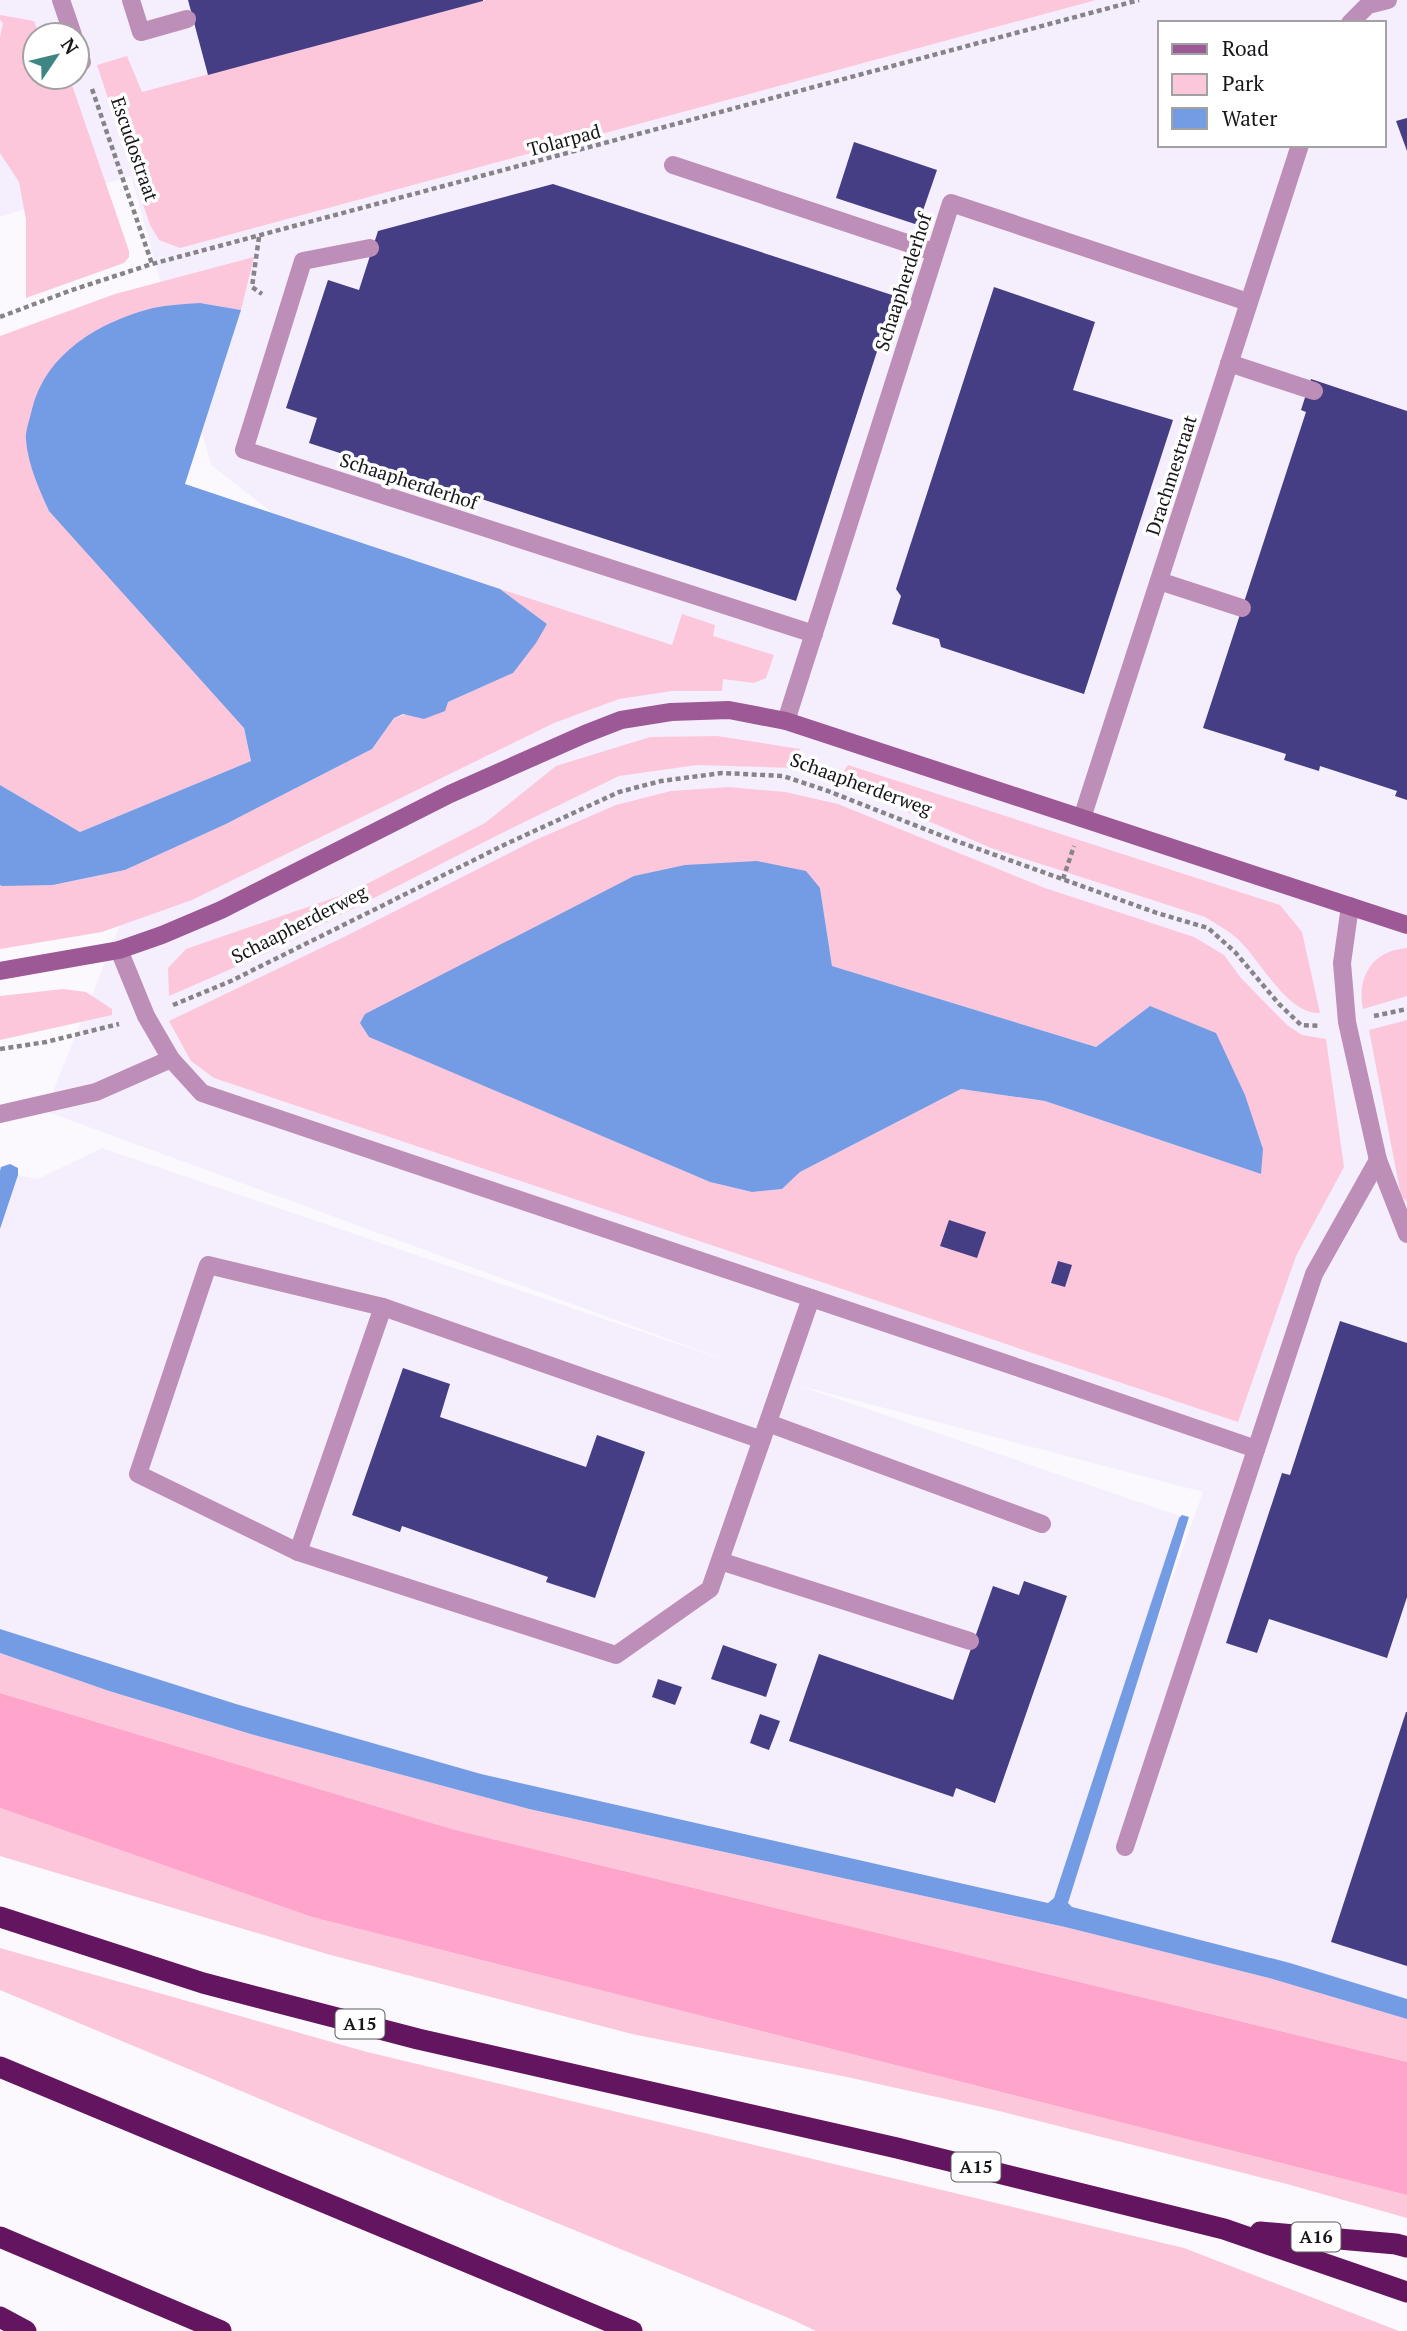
<svg xmlns="http://www.w3.org/2000/svg" width="1407" height="2331" font-family="'PT Serif',serif">
<style>
.built{fill:#f5eefd;fill-rule:evenodd}
.green{fill:#fcc7db;fill-rule:evenodd}
.forest{fill:#ffa4ca}
.water{fill:#749ce5}
.building{fill:#453e85}
.lines{fill:none;stroke-linecap:round;stroke-linejoin:round}
.path{stroke:#878489;stroke-width:4.5;stroke-dasharray:5 3.5;stroke-linecap:butt}
.lane{stroke:#bd8eb7;stroke-width:18}
.street{stroke:#bd8eb7;stroke-width:18}
.secondary{stroke:#9c5995;stroke-width:18}
.highway{stroke:#63155f;stroke-width:21}
.labels{text-anchor:middle;stroke-width:7;stroke-linejoin:round;paint-order:stroke}
.shield{fill:#fff;stroke:#5d5c5f;stroke-width:2}
.shield-label{font-size:18px;font-weight:bold;fill:#18161a}
.street-label{font-size:19px;fill:#18161a;stroke:#fff}
</style>
<rect width="100%" height="100%" fill="#fcf9fe"/>
<!-- built -->
<path class="built" d="M0 0H1407V2138L1012 2031 1203 1492 797 1385 1180 1516 1054 1898 1048 1903 481 1774 236 1704 0 1629V1229L18 1175 38 1179 102 1148 739 1365 45 1111 283 521 211 465 131 176 0 217ZM1160 23H1384V145H1160ZM35 35H77V77H35Z"/>
<!-- green -->
<g class="green">
<polygon points="486,0 1096,0 180,248 159,240 150,225 97,65 127,56 142,92"/>
<polygon points="0,15 34,21 39,35 35,35 35,77 53,77 58,90 72,85 129,251 129,257 124,263 26,298 26,220 19,182 0,153 0,37 3,23 0,20"/>
<polygon points="254,257 241,310 200,303 112,322 244,729 251,761 80,832 0,785 0,336 115,294"/>
<polygon points="500,589 672,645 682,614 715,625 713,636 774,655 766,678 754,683 723,679 722,691 672,691 619,699 554,723 192,900 102,932 0,949 0,885 53,885 125,870 226,824 372,749 394,718 448,702 513,673 547,624"/>
<polygon points="717,736 800,749 795,768 697,765 619,776 498,835 256,958 169,996 168,968 186,949 351,892 485,823 556,766 650,737"/>
<path d="M848 765 1280 905 1302 932 1320 1013C1285 1015 1259 955 1233 935 1224 928 1214 923 1205 917L991 848 837 782Z"/>
<path d="M729 787 785 792 838 804 1045 888 1194 937 1224 955 1241 978 1287 1025 1302 1035 1326 1039 1344 1167 1296 1256 1238 1422 214 1078 191 1061 169 1021 346 936 533 841 616 805 671 791ZM820 888 832 966 1096 1047 1150 1006 1261 1174 1045 1101 961 1089 800 1172 782 1189 752 1192 710 1182 370 1037 360 1023Z"/>
<path d="M1407 948V996L1363 1009C1356 977 1373 950 1407 948Z"/>
<polygon points="63,989 86,992 112,1009 112,1015 0,1040 0,996"/>
<polygon points="1407,1020 1407,1202 1401,1196 1369,1030"/>
<polygon points="0,1653 109,1691 254,1735 529,1809 1065,1927 1269,1978 1407,2019 1407,2062 452,1829 0,1693"/>
<polygon points="0,1808 312,1917 1407,2195 1407,2218 1287,2184 995,2110 847,2077 632,2034 327,1954 0,1856"/>
<polygon points="0,1948 367,2052 1184,2248 1399,2331 816,2331 791,2319 518,2207 0,1990"/>
</g>
<!-- forest -->
<polygon class="forest" points="0,1693 452,1829 1407,2062 1407,2195 312,1917 0,1808"/>
<!-- water -->
<g class="water">
<path d="M200 303 241 310 185 484 500 589 547 624 536 643 513 673 448 702 445 711 424 719 403 714 394 718 372 749 226 824 125 870 53 885 2 886 0 885V785L80 832 251 761 244 728 49 511C39 489 28 465 26 440 25 431 30 419 32 409 46 353 99 322 153 308 168 305 185 304 200 303Z"/>
<polygon points="757,861 806,871 820,888 832,966 1096,1047 1150,1006 1216,1033 1245,1095 1263,1149 1261,1174 1045,1101 961,1089 800,1172 782,1189 752,1192 710,1182 369,1037 360,1023 365,1014 634,876 685,865"/>
<polygon points="10,1164 18,1168 18,1175 0,1229 0,1171 1,1167"/>
<polygon points="1182,1515 1189,1517 1068,1903 1072,1907 1290,1963 1407,1999 1407,2019 1269,1978 1065,1927 529,1809 254,1735 109,1691 0,1653 0,1629 236,1704 481,1774 1048,1903 1054,1898 1179,1518"/>
</g>
<!-- building -->
<g class="building">
<polygon points="188,0 483,0 483,1 208,75"/>
<polygon points="1407,118 1407,151 1396,121"/>
<polygon points="854,142 937,170 918,225 836,198"/>
<polygon points="553,184 895,296 796,601 309,443 317,418 286,408 328,280 359,290 378,231"/>
<polygon points="994,287 1095,322 1073,390 1173,420 1084,694 941,647 939,639 892,624 901,596 896,589"/>
<polygon points="1311,379 1407,411 1407,800 1395,796 1397,791 1320,766 1319,771 1284,760 1286,754 1203,728 1306,412 1301,410"/>
<polygon points="949,1220 986,1232 977,1258 940,1246"/>
<polygon points="1058,1261 1072,1265 1065,1287 1051,1283"/>
<polygon points="1340,1321 1407,1343 1407,1597 1387,1658 1269,1619 1257,1653 1226,1643 1282,1473 1290,1475"/>
<polygon points="403,1368 450,1384 440,1417 586,1467 597,1435 645,1452 595,1598 546,1582 548,1577 402,1526 400,1532 352,1515"/>
<polygon points="1024,1581 1067,1596 995,1803 956,1788 953,1797 789,1741 819,1654 953,1700 993,1586 1019,1595"/>
<polygon points="723,1645 777,1664 766,1697 711,1679"/>
<polygon points="658,1679 682,1687 675,1705 652,1697"/>
<polygon points="1406,1712 1407,1712 1407,1966 1331,1942"/>
<polygon points="760,1714 780,1721 769,1750 750,1743"/>
</g>
<g class="lines">
<!-- path -->
<g class="path">
<polyline points="92,89 152,264"/>
<polyline points="259,237 252,287 262,294"/>
<polyline points="0,317 69,291 152,264 1139,0"/>
<polyline points="1063,879 1074,846"/>
<polyline points="173,1005 231,981 506,844 619,792 661,781 722,773 783,776 828,791 945,837 1157,913 1208,928 1235,952 1279,1004 1301,1025 1320,1026"/>
<polyline points="1374,1016 1407,1009"/>
<polyline points="0,1049 46,1042 119,1024"/>
</g>
<!-- lane -->
<g class="lane">
<polyline points="131,0 141,32 187,19"/>
<polyline points="673,165 934,252"/>
<polyline points="370,248 303,261 244,450 814,634"/>
<polyline points="1229,363 1314,391"/>
<polyline points="1159,581 1242,608"/>
<polyline points="786,721 951,203 1248,302"/>
<polyline points="0,1114 96,1092 171,1059"/>
<polyline points="1040,1375 1256,1449"/>
<polyline points="768,1423 1042,1524"/>
<polyline points="762,1440 383,1307 298,1552 616,1655 710,1589 811,1298"/>
<polyline points="298,1552 138,1474 208,1265 383,1307"/>
<polyline points="720,1561 970,1641"/>
<polyline points="1125,1847 1314,1274 1378,1160"/>
</g>
<!-- street -->
<g class="street">
<polyline points="61,0 73,35"/>
<polyline points="1350,23 1368,5 1388,0"/>
<polyline points="77,47 82,62"/>
<polyline points="1082,818 1300,145"/>
<polyline points="1350,906 1342,963 1347,1022 1378,1160 1407,1234"/>
<polyline points="119,950 146,1016 171,1059 202,1093 1040,1375"/>
</g>
<!-- secondary -->
<polyline class="secondary" points="0,971 119,950 162,935 221,910 450,794 585,734 621,720 671,712 729,710 786,721 1407,925"/>
<!-- highway -->
<g class="highway">
<polyline points="0,1917 203,1983 418,2039 897,2148 1224,2229 1407,2292"/>
<polyline points="0,2067 632,2331"/>
<polyline points="1260,2232 1396,2244 1407,2247"/>
<polyline points="0,2237 221,2331"/>
<polyline points="0,2317 26,2331"/>
</g>
</g>
<g class="labels">
<!-- shield labels -->
<g class="shield">
<rect x="335.5" y="2009.5" width="49" height="29" rx="5"/>
<rect x="951.5" y="2152.5" width="49" height="29" rx="5"/>
<rect x="1291.5" y="2222.5" width="49" height="29" rx="5"/>
</g>
<g class="shield-label">
<text x="360" y="2030">A15</text>
<text x="976" y="2173">A15</text>
<text x="1316" y="2243">A16</text>
</g>
<!-- street labels -->
<g class="street-label">
<text transform="translate(564 140) rotate(-15)" y="7">Tolarpad</text>
<text transform="translate(135 149) rotate(71)" y="7">Escudostraat</text>
<text transform="translate(903 282) rotate(-72)" y="7">Schaapherderhof</text>
<text transform="translate(1171 475) rotate(-72)" y="7">Drachmestraat</text>
<text transform="translate(409 481) rotate(18)" y="7">Schaapherderhof</text>
<text transform="translate(861 784) rotate(20)" y="7">Schaapherderweg</text>
<text transform="translate(299 924) rotate(-27)" y="7">Schaapherderweg</text>
</g>
</g>
<!-- legend -->
<rect x="1158" y="21" width="228" height="126" fill="#ffffff" stroke="#a3a2a3" stroke-width="2"/>
<rect x="1172" y="44" width="35" height="10" fill="#9c5995" stroke="#a3a2a3" stroke-width="2"/>
<text x="1222" y="56" font-size="21" fill="#18161a">Road</text>
<rect x="1172" y="74" width="35" height="21" fill="#fcc7db" stroke="#a3a2a3" stroke-width="2"/>
<text x="1222" y="91" font-size="21" fill="#18161a">Park</text>
<rect x="1172" y="108" width="35" height="21" fill="#749ce5" stroke="#a3a2a3" stroke-width="2"/>
<text x="1222" y="126" font-size="21" fill="#18161a">Water</text>
<!-- north arrow -->
<g transform="translate(56 56) rotate(55)"><circle r="33" fill="#ffffff" stroke="#a3a2a3" stroke-width="2"/>
<path d="M0-5L12 26L0 18L-12 26Z" fill="#3e8683"/>
<text y="-10" font-size="19" font-weight="bold" text-anchor="middle" fill="#18161a">N</text>
</g>
</svg>
